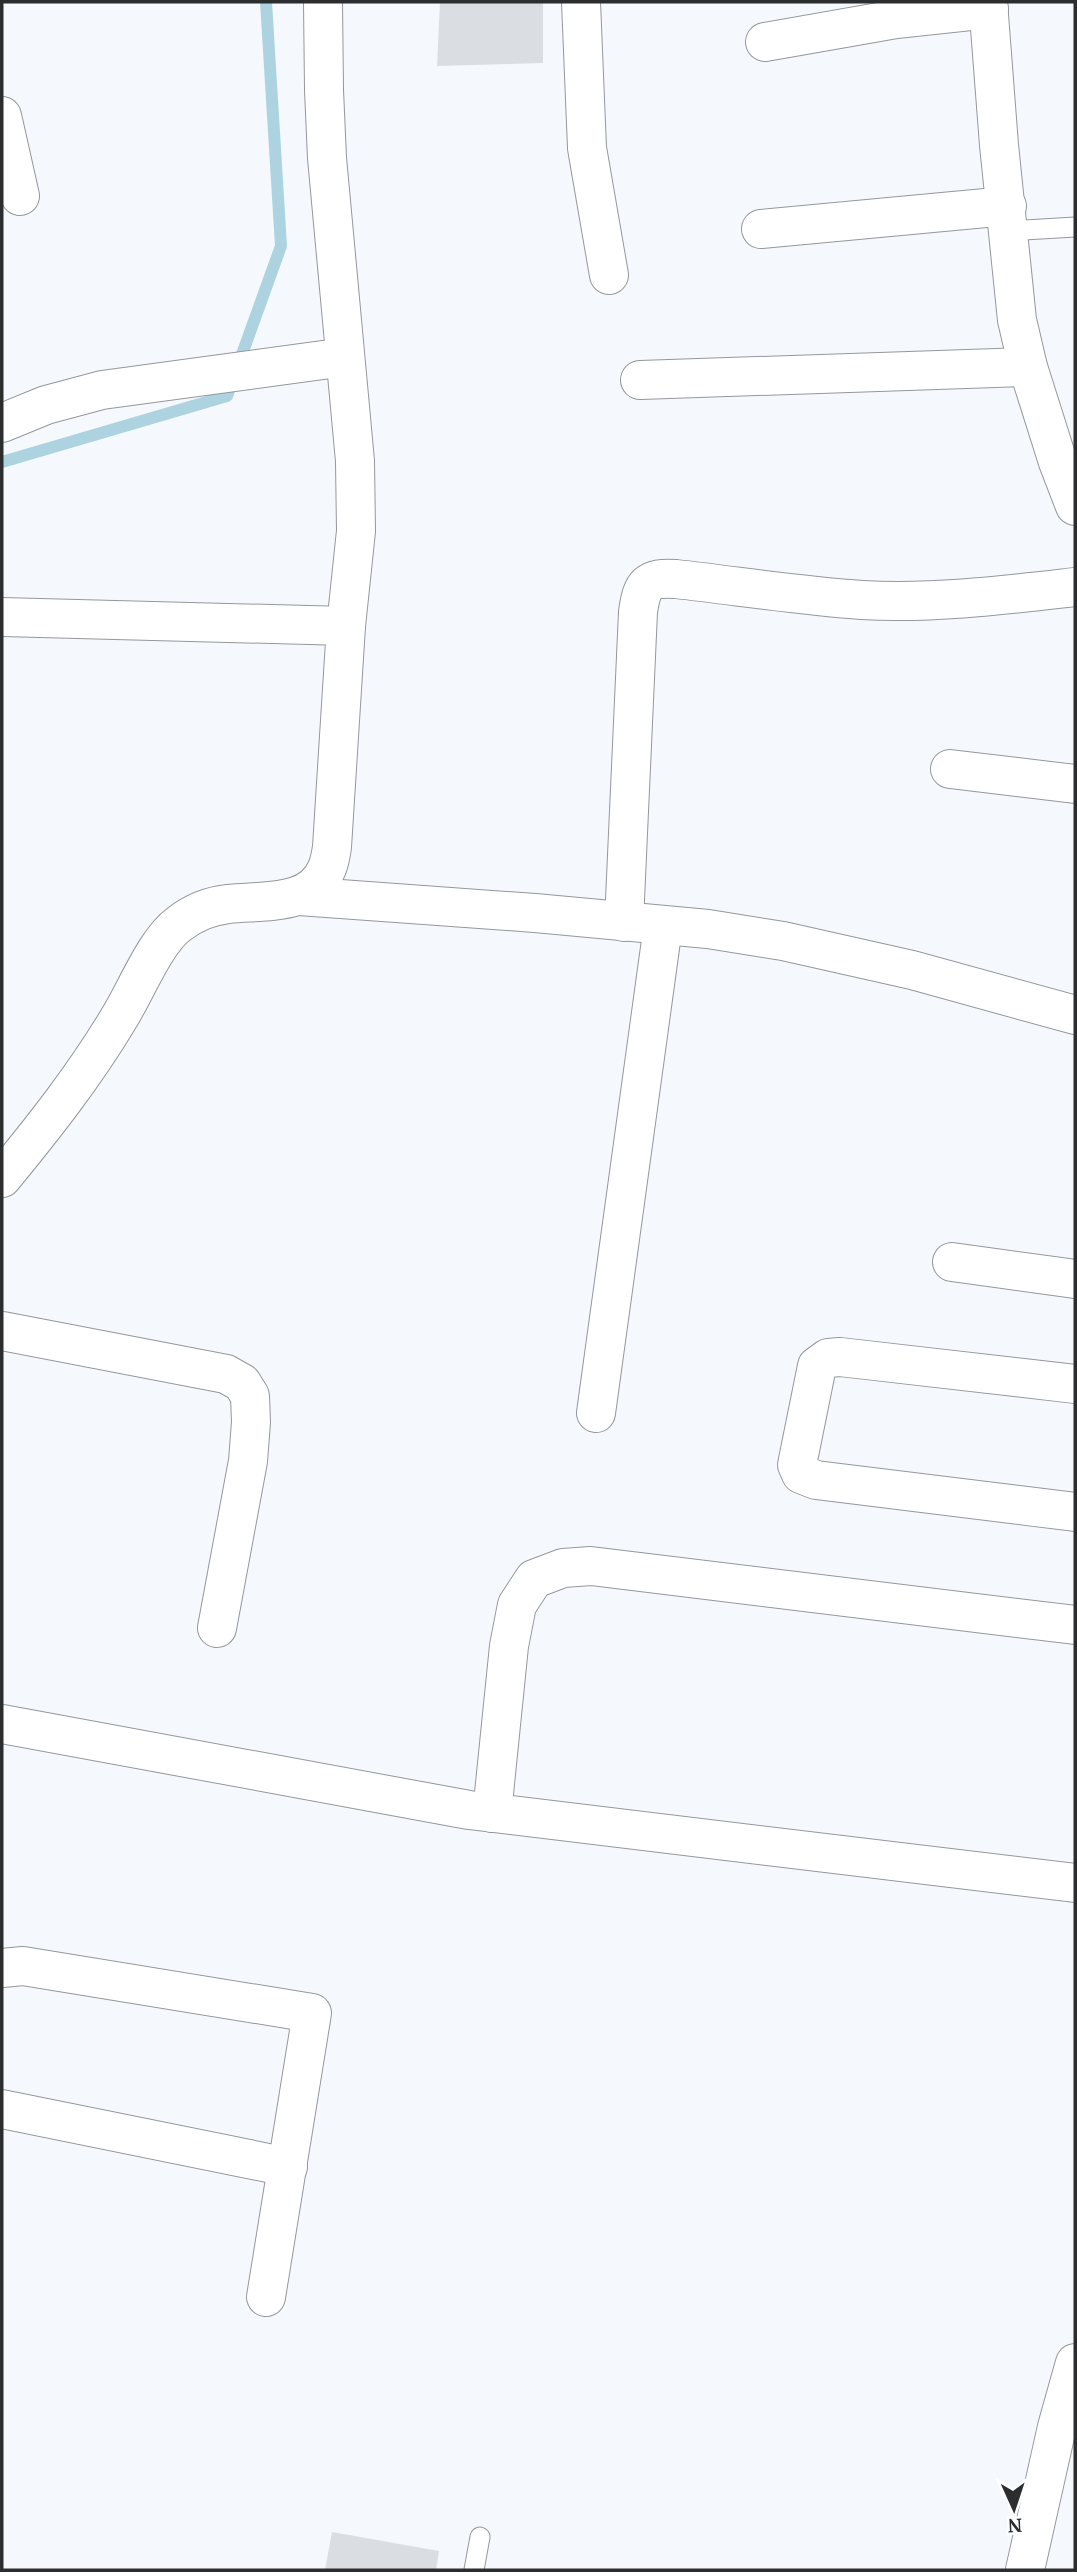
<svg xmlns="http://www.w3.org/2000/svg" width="1077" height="2572" font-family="'PT Serif',serif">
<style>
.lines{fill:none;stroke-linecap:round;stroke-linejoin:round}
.stream{stroke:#add3e1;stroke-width:12}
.building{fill:#dadee2}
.lane-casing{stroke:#94979b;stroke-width:21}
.street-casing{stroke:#94979b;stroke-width:40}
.lane{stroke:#fff;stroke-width:19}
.street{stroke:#fff;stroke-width:38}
</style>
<rect width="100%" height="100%" fill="#f5f9fd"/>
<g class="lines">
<!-- stream -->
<polyline class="stream" points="2,462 227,396 281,246 266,2"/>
</g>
<!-- building -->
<g class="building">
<polygon points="440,2 543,2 543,63 437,66"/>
<polygon points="332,2532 439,2551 436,2570 325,2570"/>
</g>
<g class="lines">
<defs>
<g id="lane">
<polyline points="1008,231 1075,227"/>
<polyline points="474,2570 480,2537"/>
</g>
<g id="street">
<polyline points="581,2 587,148 609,275"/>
<polyline points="988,2 999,145 1017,320 1028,367 1058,462 1075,506"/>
<polyline points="765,42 896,19 989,9"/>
<polyline points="2,116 20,196"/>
<polyline points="761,229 1007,206"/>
<polyline points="640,380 1028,367"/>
<polyline points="2,423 46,405 102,390 345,357"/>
<polyline points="2,617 346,626"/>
<polyline points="950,769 1075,784"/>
<polyline points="299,896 535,913 708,929 783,941 912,970 1075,1015"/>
<path d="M624 922 638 612C642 584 647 577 676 579 738 586 800 596 862 600 933 604 1005 595 1075 587"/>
<path d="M2 1178C44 1127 85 1075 119 1018 135 993 155 941 179 924 193 913 210 906 228 904 262 900 312 907 327 868 330 861 331 854 332 847L346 626 356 531 355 461 327 158 324 90 323 2"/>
<polyline points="952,1262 1075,1279"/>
<polyline points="2,1331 226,1374 242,1383 250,1396 251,1422 248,1461 217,1628"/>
<polyline points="1075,1384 840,1357 828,1358 817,1366 797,1465 801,1474 816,1480 1075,1512"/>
<polyline points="596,1413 663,926"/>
<polyline points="2,1724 469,1810 1075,1883"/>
<polyline points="492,1813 509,1646 517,1605 534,1579 563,1568 591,1566 1075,1625"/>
<polyline points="2,1968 23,1966 312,2013 266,2297"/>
<polyline points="2,2109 288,2167"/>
<polyline points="1025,2570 1057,2427 1075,2363"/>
</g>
</defs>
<!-- lane casing -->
<use href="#lane" class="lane-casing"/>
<!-- street casing -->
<use href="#street" class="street-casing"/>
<!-- lane -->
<use href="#lane" class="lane"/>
<!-- street -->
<use href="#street" class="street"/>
</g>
<!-- border -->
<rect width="1077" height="2572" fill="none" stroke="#2c2d2e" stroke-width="7"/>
<!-- north arrow -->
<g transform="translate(1014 2509) rotate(177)" stroke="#ffffff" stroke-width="5" paint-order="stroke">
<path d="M0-5L12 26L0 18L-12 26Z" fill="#2c2d2e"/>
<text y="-10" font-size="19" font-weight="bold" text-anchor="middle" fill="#2c2d2e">N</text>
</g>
</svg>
